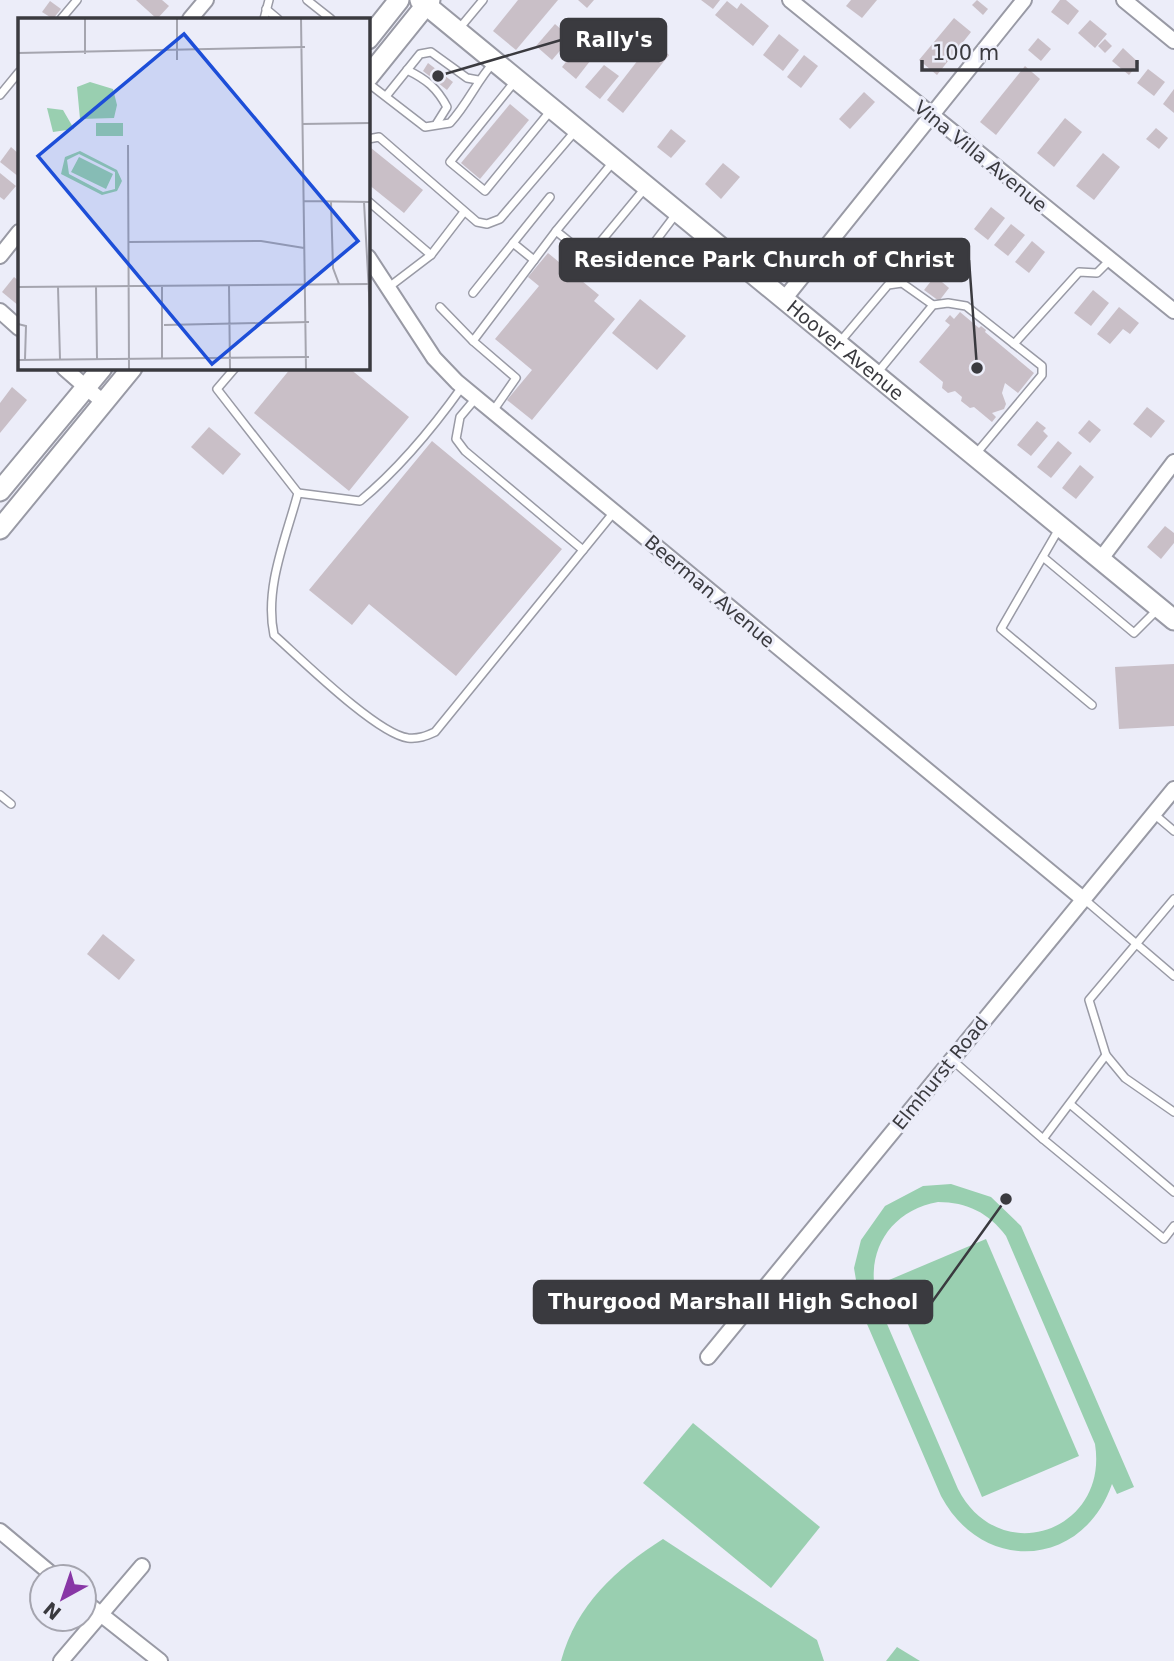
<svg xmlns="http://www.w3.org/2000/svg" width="1174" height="1661" font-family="'DejaVu Sans',sans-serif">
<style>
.green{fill:#99cfb0;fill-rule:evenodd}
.building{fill:#c9bfc7}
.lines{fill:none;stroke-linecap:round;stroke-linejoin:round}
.lane-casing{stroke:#999aa5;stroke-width:10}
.street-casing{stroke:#999aa5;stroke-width:18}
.secondary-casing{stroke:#999aa5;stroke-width:23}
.lane{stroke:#fff;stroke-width:7}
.street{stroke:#fff;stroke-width:14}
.secondary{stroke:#fff;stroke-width:19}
.labels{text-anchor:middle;stroke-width:6;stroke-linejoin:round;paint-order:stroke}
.street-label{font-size:19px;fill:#3a3a3f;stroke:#ecedf9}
.inset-road{fill:none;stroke:#a5a5af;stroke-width:2}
.view{fill:#1d4ed8;fill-opacity:0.15;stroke:#1d4ed8;stroke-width:3.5}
.inset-edge{fill:none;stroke:#3a3a3f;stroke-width:3.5}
.leader{fill:none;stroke:#3a3a3f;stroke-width:2.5}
.callout-dot{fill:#3a3a3f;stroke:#ecedf9;stroke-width:2.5}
.callout{fill:#3a3a3f;stroke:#3a3a3f;stroke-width:2.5}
.callout-label{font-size:21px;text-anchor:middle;font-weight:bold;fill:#fff}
</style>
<rect width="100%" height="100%" fill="#ecedf9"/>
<!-- green -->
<g class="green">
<path d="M951 1184 991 1197 1021 1226 1134 1487 1117 1494 1112 1484C1083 1568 983 1575 941 1496L861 1310 854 1268 861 1240 885 1206 923 1186ZM938 1202C967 1202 989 1213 1006 1236L1095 1444C1109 1532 999 1569 958 1489L878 1303C863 1255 888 1211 938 1202Z"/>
<polygon points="986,1239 1079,1456 982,1497 889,1280"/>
<polygon points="693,1423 820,1527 771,1588 643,1483"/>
<path d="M663 1539 817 1640 824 1661H561C576 1605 616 1569 663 1539Z"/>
<polygon points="897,1647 920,1661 886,1661"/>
</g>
<!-- building -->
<g class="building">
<polygon points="136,0 162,0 169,6 157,19"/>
<polygon points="518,0 558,0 516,50 493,31"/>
<polygon points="578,0 594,0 587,8"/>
<polygon points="701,0 720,0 713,9"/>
<polygon points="851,0 877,0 862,18 846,6"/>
<polygon points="977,0 988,9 983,15 972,5"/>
<polygon points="1060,0 1066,0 1079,11 1068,25 1051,12"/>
<polygon points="50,1 61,9 53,19 42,12"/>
<polygon points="727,1 737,9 741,3 769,26 753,46 715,15"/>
<polygon points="954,18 971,32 937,75 919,60"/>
<polygon points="1090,20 1107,34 1095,48 1078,33"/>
<polygon points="555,24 571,38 552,60 536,46"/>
<polygon points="779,34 799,50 783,71 763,55"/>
<polygon points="1038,38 1051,49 1041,61 1028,50"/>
<polygon points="1105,39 1112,46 1105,53 1098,46"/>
<polygon points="652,42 669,55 623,113 607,100"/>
<polygon points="580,44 594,56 576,79 562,67"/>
<polygon points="1123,48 1139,63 1129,75 1112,61"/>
<polygon points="804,55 818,66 801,88 787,77"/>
<polygon points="428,63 453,82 447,90 423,71"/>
<polygon points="604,65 619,76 600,99 585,87"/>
<polygon points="1025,66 1040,79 996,135 980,122"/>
<polygon points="1148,69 1165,82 1154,96 1137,83"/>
<polygon points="1174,89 1174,113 1163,104"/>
<polygon points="864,92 875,102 850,129 839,119"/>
<polygon points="510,104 529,120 480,179 461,163"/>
<polygon points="1065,118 1082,132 1054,167 1037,153"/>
<polygon points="1156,128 1168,138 1159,149 1146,139"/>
<polygon points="671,129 686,141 671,158 657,147"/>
<polygon points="11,147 19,154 19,177 0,162"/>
<polygon points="371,148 423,190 404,213 368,184 368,152"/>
<polygon points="1103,153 1120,167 1094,200 1076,186"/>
<polygon points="723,163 740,177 721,199 705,184"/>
<polygon points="0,173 16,186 4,200 0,197"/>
<polygon points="991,207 1005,218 988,240 974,229"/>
<polygon points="1011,224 1025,235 1008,256 994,245"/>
<polygon points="1032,241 1045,252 1029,273 1015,262"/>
<polygon points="548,253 599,295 594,301 615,319 532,420 507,400 532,370 495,339 539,286 528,277"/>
<polygon points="935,276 949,288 939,301 924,290"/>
<polygon points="14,277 19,281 19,306 2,292"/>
<polygon points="1093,290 1109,303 1091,326 1074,313"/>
<polygon points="640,299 686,336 657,370 612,333"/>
<polygon points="1119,307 1139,323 1130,334 1123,329 1110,344 1097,334"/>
<polygon points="960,312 979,328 981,326 986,330 985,332 1034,373 1018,393 1005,383 1002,393 1006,404 1004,409 992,413 996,417 992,422 974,407 970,408 961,401 962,397 955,391 948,393 942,388 943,382 919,362 950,325 945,321 950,315 954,319"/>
<polygon points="291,368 349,368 409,417 349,491 254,413"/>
<polygon points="12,387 27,400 0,433 0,403"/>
<polygon points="1147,407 1165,421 1151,438 1133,424"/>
<polygon points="1089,420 1101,430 1090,443 1078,433"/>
<polygon points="1037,421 1046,428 1043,431 1048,436 1031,456 1017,445"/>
<polygon points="209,427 241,454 223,475 191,447"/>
<polygon points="432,441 562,549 456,676 369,604 352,625 309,590"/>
<polygon points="1058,441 1072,453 1051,478 1037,467"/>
<polygon points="1080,465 1094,477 1076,499 1062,488"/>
<polygon points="1165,526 1174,533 1174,543 1161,559 1147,547"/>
<polygon points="1174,664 1174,726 1119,729 1115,667"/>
<polygon points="103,934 135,960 119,980 87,954"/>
</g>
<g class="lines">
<defs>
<g id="lane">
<polyline points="307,0 331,19"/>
<polyline points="266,9 278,19"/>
<polyline points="61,19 77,0"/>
<polyline points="264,19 269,0"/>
<polyline points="458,30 483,0"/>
<path d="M407 70C426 79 437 88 447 107L437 123"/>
<polyline points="516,80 450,162 485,191 552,109"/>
<path d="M368 83 425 127 450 123C469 102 476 82 494 62"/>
<polyline points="0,95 19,72"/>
<polyline points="387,95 420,54 431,52 467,78 478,80"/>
<polyline points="368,139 379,137 477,222 487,224 500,219 577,129"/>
<polyline points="368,201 431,255"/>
<polyline points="556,231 613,162"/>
<polyline points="513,243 550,197"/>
<polyline points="588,257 646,187"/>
<polyline points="389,287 431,255 464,212"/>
<polyline points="473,293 513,243 534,260"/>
<polyline points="440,307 473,341"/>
<polyline points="839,343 888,285 902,283 933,305"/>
<polyline points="1014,344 1079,272 1097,273 1110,260"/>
<path d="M235 368 217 389 298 493C286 538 264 588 274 635 301 659 377 734 408 738 419 739 426 736 435 732L614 512"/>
<polyline points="878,372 933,305 948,303 966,306 1042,366 1042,375 975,455"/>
<polyline points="476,398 460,417 456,439 465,451 583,550"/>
<polyline points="493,411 516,378 473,341 556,231 606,271 619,257 642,259 676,214"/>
<path d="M298 493 360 501C400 468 432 429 462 387"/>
<polyline points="1060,527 1001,629 1092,705"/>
<polyline points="1043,557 1134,633 1157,610"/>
<polyline points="0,795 11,804"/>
<polyline points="1154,814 1174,831"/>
<polyline points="1084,899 1174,976"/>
<polyline points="1174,899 1089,1000 1106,1055 1125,1078 1174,1112"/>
<polyline points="1106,1055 1043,1139 1164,1239 1174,1226"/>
<polyline points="951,1059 1043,1139"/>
<polyline points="1070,1104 1174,1192"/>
</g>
<g id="street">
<polyline points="790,0 1174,311"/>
<polyline points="1124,0 1174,41"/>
<polyline points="190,19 206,0"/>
<polyline points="0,256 19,232"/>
<polyline points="368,257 434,358 457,382 1083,899"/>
<polyline points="785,298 1024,0"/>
<polyline points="0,311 19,328"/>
<polyline points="64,368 103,402"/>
<polyline points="1100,560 1174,462"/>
<polyline points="708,1357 1174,789"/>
<polyline points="0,1531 55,1577"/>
<polyline points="84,1601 160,1661"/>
<polyline points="61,1661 142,1566"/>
</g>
<g id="secondary">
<path id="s1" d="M420 0 1174 620"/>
<polyline points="368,39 399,0"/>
<polyline points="368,77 430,0"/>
<polyline points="0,491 102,368"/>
<polyline points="0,529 132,368"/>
</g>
</defs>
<!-- lane casing -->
<use href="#lane" class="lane-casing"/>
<!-- street casing -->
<use href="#street" class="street-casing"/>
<!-- secondary casing -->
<use href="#secondary" class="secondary-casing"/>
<!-- lane -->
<use href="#lane" class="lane"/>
<!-- street -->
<use href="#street" class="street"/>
<!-- secondary -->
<use href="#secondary" class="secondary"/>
</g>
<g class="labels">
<!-- street labels -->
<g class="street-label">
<text transform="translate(981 156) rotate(39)" y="7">Vina Villa Avenue</text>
<text dy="7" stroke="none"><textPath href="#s1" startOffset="551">Hoover Avenue</textPath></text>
<text transform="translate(710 591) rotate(40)" y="7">Beerman Avenue</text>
<text transform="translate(940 1073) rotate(-51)" y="7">Elmhurst Road</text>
</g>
</g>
<!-- overview -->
<g transform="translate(18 18)">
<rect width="352" height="352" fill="#ecedf9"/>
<path d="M72 64 95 71 99 87 96 100 62 101 59 69ZM29 90 45 92 56 111 35 114ZM78 105H105V118H78ZM62 133 99 152 104 163 99 173 84 177 43 156 47 139ZM61 136 97 154V171L85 174 51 156 49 142ZM61 139 95 156 88 171 53 154Z" fill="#99cfb0" fill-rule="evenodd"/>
<path class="inset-road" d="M67 0V36M159 0V42M283 0 288 351M0 35 287 29M284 106 352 105M110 127 111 351M285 183 352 184M313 184 315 250 321 266M346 184 352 293M111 224 243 223 286 230M78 268 79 341M211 268 212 351M0 269 352 266M40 269 42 341M0 306 8 308 7 341M146 307 291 304M144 341V268M0 342 291 339"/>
<path class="view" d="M166 16 340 223 194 346 20 138Z"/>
<rect width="352" height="352" class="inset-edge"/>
</g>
<!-- callouts -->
<path class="leader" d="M438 76L561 40M977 368L969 260M1006 1199L932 1302"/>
<g class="callout-dot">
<circle cx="438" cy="76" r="7"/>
<circle cx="977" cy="368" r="7"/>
<circle cx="1006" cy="1199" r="7"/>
</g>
<g class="callout">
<rect x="561" y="19" width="105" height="42" rx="7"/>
<rect x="560" y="239" width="409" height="42" rx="7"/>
<rect x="534" y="1281" width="398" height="42" rx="7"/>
</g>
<g class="callout-label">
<text x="614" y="47">Rally's</text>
<text x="764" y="267">Residence Park Church of Christ</text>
<text x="733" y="1309">Thurgood Marshall High School</text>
</g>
<!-- north arrow -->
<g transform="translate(63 1598) rotate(220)"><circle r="33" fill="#ecedf9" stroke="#a5a5af" stroke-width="2"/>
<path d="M0-5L12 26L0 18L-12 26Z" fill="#8837a6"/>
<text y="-10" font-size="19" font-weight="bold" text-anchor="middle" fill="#3a3a3f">N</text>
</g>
<!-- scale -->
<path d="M922 60v10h215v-10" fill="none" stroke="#3a3a3f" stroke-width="3.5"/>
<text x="932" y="60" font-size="21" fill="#3a3a3f" stroke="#ecedf9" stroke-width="5" paint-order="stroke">100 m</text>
</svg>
